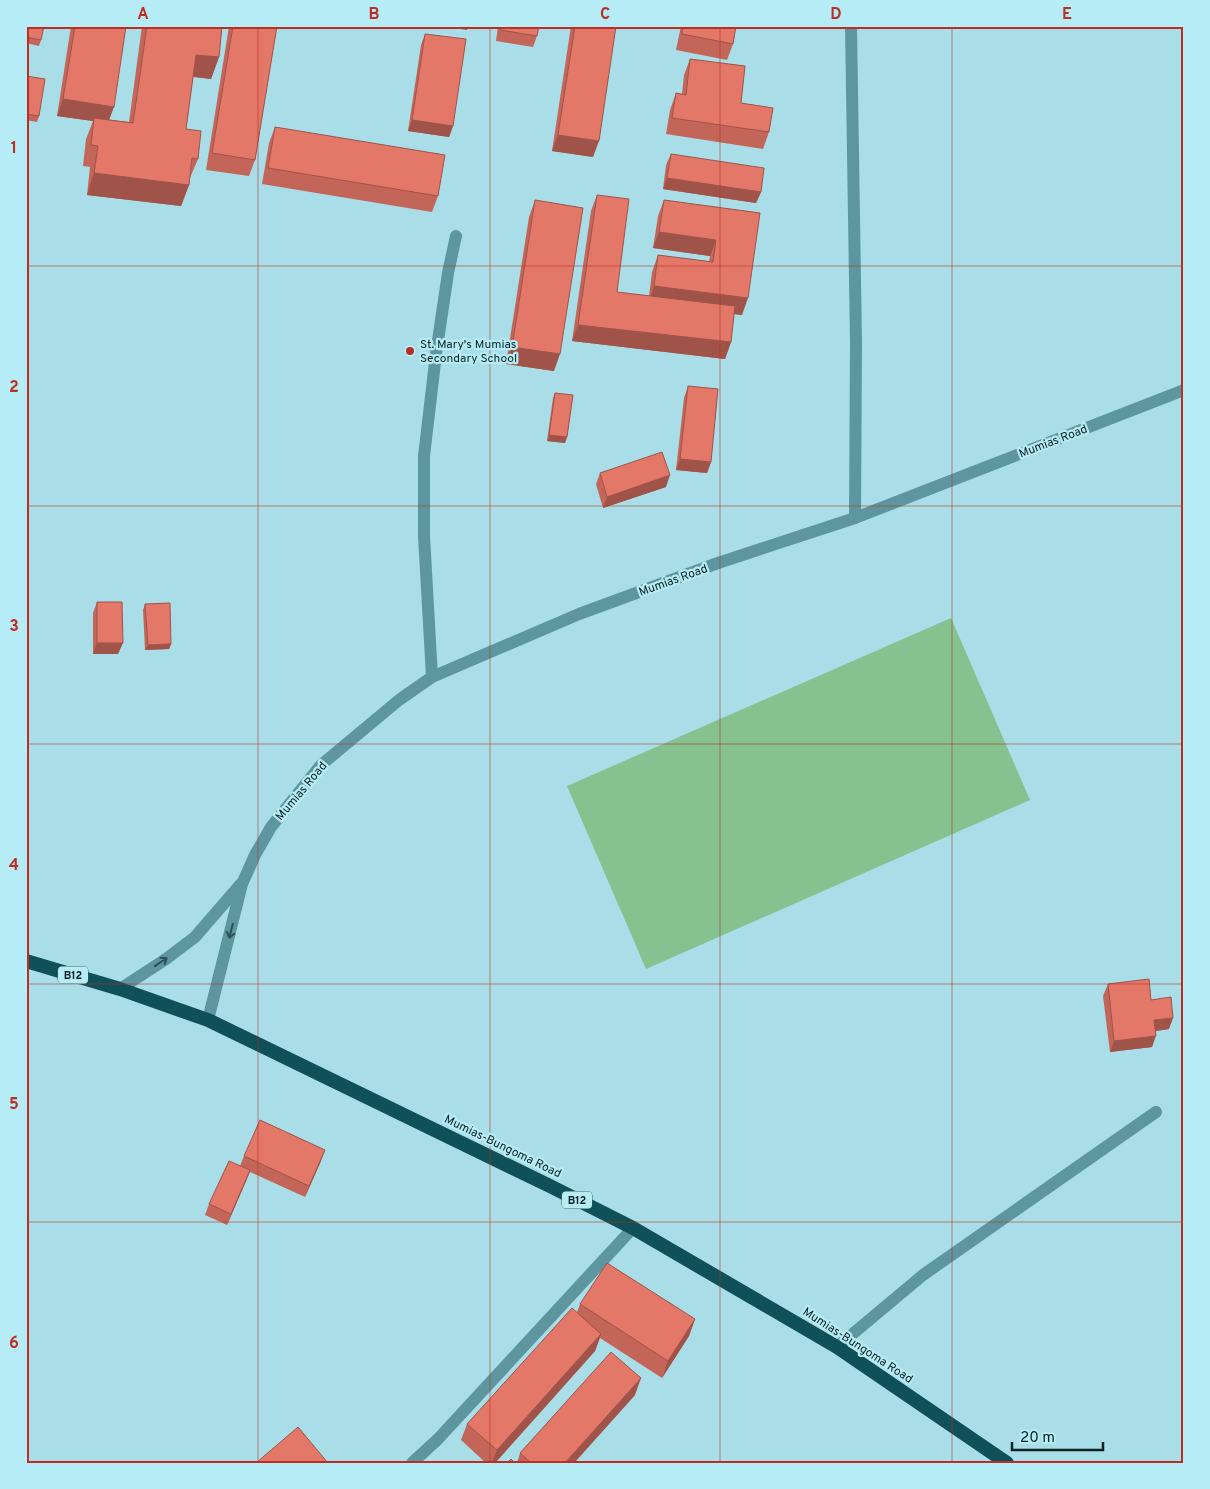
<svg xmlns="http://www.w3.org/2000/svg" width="1210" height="1489" font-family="Overpass,sans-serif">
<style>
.green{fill:#85c290}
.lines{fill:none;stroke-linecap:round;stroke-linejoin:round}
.service{stroke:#5e96a0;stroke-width:12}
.minor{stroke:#5e96a0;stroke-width:12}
.tertiary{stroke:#5e96a0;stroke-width:12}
.trunk{stroke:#105058;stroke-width:14}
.wall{fill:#c36659}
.shaded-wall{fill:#9f5349}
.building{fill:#e37768;stroke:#9f5349}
.oneway{stroke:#2d5056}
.grid{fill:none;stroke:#bc2e23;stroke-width:1;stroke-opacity:0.55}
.poi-dot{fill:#bc2e23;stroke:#b6ecf5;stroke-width:2}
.labels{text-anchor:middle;stroke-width:4.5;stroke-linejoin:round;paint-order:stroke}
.shield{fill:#b6ecf5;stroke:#3f5f63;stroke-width:1}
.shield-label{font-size:11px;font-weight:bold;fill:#0c2225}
.poi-label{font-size:12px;fill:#0c2225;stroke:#b6ecf5;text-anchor:start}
.street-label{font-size:12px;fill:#0c2225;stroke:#b6ecf5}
.neatline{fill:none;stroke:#bc2e23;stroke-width:2}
.grid-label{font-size:16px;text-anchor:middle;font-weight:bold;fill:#bc2e23}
</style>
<rect width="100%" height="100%" fill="#a9dee8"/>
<!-- green -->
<polygon class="green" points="951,618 1030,800 646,969 567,786"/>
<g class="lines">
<!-- service -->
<polyline class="service" points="432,677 424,536 424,456 436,354 448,273 456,236"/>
<!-- minor -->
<g class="minor">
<polyline points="837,1347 923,1275 1156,1112"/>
<polyline points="412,1463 438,1439 633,1228"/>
</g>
<!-- tertiary -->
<g class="tertiary">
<polyline points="851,26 856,343 855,518"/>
<polyline points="120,989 166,959 195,937 240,885"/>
<polyline points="208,1020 242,884 255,855 271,827 321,765 399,700 432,677 579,614 718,563 855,518 1184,390"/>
</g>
<!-- trunk -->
<polyline class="trunk" points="26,961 120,989 208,1020 552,1187 633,1228 837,1347 1007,1463"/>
</g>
<!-- wall -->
<g class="wall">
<polygon points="26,26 41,40 39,46 26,43"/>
<polygon points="71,26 126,26 109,120 129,122 142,26 222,26 219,57 211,79 193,77 186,129 198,159 189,180 189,185 181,206 87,195 90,167 83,166 86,139 93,121 57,116"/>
<polygon points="229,26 277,26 255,160 249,176 206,170"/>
<polygon points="498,26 539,26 537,36 533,47 496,41"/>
<polygon points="571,26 616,26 593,157 552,151"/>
<polygon points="681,26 736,26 733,44 727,60 676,50"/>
<polygon points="425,34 453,126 449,137 408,131 421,45"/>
<polygon points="690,59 741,103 769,132 763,149 666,134 670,110 676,93 682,94 684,75"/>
<polygon points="26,76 39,116 37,122 26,120"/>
<polygon points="275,127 438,196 432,212 262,184 269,143"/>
<polygon points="671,154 761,192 756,203 663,189 666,165"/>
<polygon points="597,195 617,292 649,296 652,272 658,255 709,262 710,256 653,248 658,216 664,200 760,213 742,315 734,314 731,342 725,359 572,341 591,211"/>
<polygon points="535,200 554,371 506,364 529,217"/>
<polygon points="688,386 711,462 707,473 676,470 684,398"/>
<polygon points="555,393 567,437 565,443 547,441 553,398"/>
<polygon points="600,473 666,487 603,508 596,484"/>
<polygon points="97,602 118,654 93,654 93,613"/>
<polygon points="145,604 171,644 169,649 145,650 143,610"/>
<polygon points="1108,984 1169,1029 1155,1031 1152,1047 1110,1052 1103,996"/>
<polygon points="244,1156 321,1161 305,1197 250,1172 227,1225 205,1215 209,1204 240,1166"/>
<polygon points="580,1304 695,1319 689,1336 662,1378 600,1338 595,1351 495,1463 486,1463 461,1440 467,1424 577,1312"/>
<polygon points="635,1395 574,1463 517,1463 520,1453"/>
</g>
<!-- shaded-wall -->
<g class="shaded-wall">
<polygon points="442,26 468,26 467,30"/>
<polygon points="196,55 219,57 211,79 188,76"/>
<polygon points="63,99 114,107 108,123 94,118 93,121 57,116"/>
<polygon points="412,120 453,126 449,137 408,131"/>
<polygon points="558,135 599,141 593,157 552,151"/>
<polygon points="94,173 189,185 181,206 87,195"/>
<polygon points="667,178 761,192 756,203 663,189"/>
<polygon points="659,232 716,240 710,256 653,248"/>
<polygon points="654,286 748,298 742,315 648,303"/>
<polygon points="578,325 731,342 725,359 572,341"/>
<polygon points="512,347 560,354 554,371 506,364"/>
<polygon points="549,435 567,437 565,443 547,441"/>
<polygon points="680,459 711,462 707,473 676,470"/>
<polygon points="670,475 666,487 603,508 607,497"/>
<polygon points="97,643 123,643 118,654 93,654"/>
<polygon points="171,644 169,649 145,650 148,645"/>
<polygon points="1173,1018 1169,1029 1150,1032 1154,1020"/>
<polygon points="1156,1036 1152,1047 1110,1052 1114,1041"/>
<polygon points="325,1150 321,1161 305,1197 309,1186"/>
<polygon points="250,1170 246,1181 227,1225 231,1214"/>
<polygon points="695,1319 689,1336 662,1378 668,1361"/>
<polygon points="601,1334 595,1351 495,1463 492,1463 497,1450"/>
<polygon points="641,1378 635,1395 574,1463 565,1463"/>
</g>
<!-- building -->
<g class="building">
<polygon points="26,26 44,26 41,40 26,37"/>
<polygon points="75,26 126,26 114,107 63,99"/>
<polygon points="147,26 222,26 219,57 196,55 186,129 201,131 198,159 192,158 189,185 94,173 98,146 91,145 94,118 133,123"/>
<polygon points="233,26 277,26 255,160 212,153"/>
<polygon points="501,26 539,26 537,36 500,30"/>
<polygon points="575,26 616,26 599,141 558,135"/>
<polygon points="683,26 736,26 733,44 682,34"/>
<polygon points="425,34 466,39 453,126 412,120"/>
<polygon points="690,59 745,66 741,103 773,108 769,132 672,118 676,93 686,95"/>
<polygon points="26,76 45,79 39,116 26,114"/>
<polygon points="275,127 445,155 438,196 268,168"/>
<polygon points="671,154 764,168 761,192 667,178"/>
<polygon points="597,195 629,199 617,292 735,306 731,342 578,325"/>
<polygon points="535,200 583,208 560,354 512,347"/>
<polygon points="664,200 760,213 748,298 654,286 658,255 713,262 716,240 659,232"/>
<polygon points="688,386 718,389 711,462 680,459"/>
<polygon points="555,393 573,395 567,437 549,435"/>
<polygon points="662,452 670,475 607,497 600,473"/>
<polygon points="97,602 122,602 123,643 97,643"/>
<polygon points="170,603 171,644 148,645 145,604"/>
<polygon points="1149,979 1151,1000 1171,997 1173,1018 1154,1020 1156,1036 1114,1041 1108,984"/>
<polygon points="260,1120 325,1150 309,1186 244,1156"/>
<polygon points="229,1161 250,1170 231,1214 209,1204"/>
<polygon points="607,1263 695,1319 668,1361 580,1304"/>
<polygon points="572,1308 601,1334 497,1450 467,1424"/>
<polygon points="611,1352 641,1378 565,1463 531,1463 520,1453"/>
<polygon points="298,1427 328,1463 256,1463"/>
<polygon points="511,1459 515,1463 507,1463"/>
</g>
<!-- one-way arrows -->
<defs><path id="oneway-shaft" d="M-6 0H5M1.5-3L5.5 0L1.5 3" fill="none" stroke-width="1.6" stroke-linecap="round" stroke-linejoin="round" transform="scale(1.25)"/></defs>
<g class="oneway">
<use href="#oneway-shaft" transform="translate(231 931) rotate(104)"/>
<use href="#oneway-shaft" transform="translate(161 962) rotate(-34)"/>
</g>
<!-- grid -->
<path class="grid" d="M258 26V1463M490 26V1463M720 26V1463M952 26V1463M26 266H1184M26 506H1184M26 744H1184M26 984H1184M26 1222H1184"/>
<!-- markers -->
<circle class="poi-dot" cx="410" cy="351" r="5"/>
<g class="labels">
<!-- shield labels -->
<g class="shield">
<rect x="58" y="966.5" width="30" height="17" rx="4"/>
<rect x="562" y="1191.5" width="30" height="17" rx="4"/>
</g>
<g class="shield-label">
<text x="73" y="979">B12</text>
<text x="577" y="1204">B12</text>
</g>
<!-- poi labels -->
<g class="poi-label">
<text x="420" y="348">St. Mary's Mumias<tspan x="420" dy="14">Secondary School</tspan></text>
</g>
<!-- street labels -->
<g class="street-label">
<text transform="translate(1053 441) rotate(-21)" y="4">Mumias Road</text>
<text transform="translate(673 580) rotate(-20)" y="4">Mumias Road</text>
<text transform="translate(301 791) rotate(-50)" y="4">Mumias Road</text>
<text transform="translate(503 1146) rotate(26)" y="4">Mumias-Bungoma Road</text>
<text transform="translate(858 1345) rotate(33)" y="4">Mumias-Bungoma Road</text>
</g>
</g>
<!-- border -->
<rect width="1210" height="1489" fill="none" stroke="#b6ecf5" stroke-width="55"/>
<!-- scale -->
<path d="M1012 1442v8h91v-8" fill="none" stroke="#0c2225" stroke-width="2.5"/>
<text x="1020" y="1442" font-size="15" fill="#0c2225" stroke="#b6ecf5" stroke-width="4" paint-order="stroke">20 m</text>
<rect x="28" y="28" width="1154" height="1434" class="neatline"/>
<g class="grid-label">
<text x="143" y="19">A</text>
<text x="374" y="19">B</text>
<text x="605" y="19">C</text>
<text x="836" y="19">D</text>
<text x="1067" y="19">E</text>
<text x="14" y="153">1</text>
<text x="14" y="392">2</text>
<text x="14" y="631">3</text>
<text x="14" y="870">4</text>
<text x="14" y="1109">5</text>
<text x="14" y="1348">6</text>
</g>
</svg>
